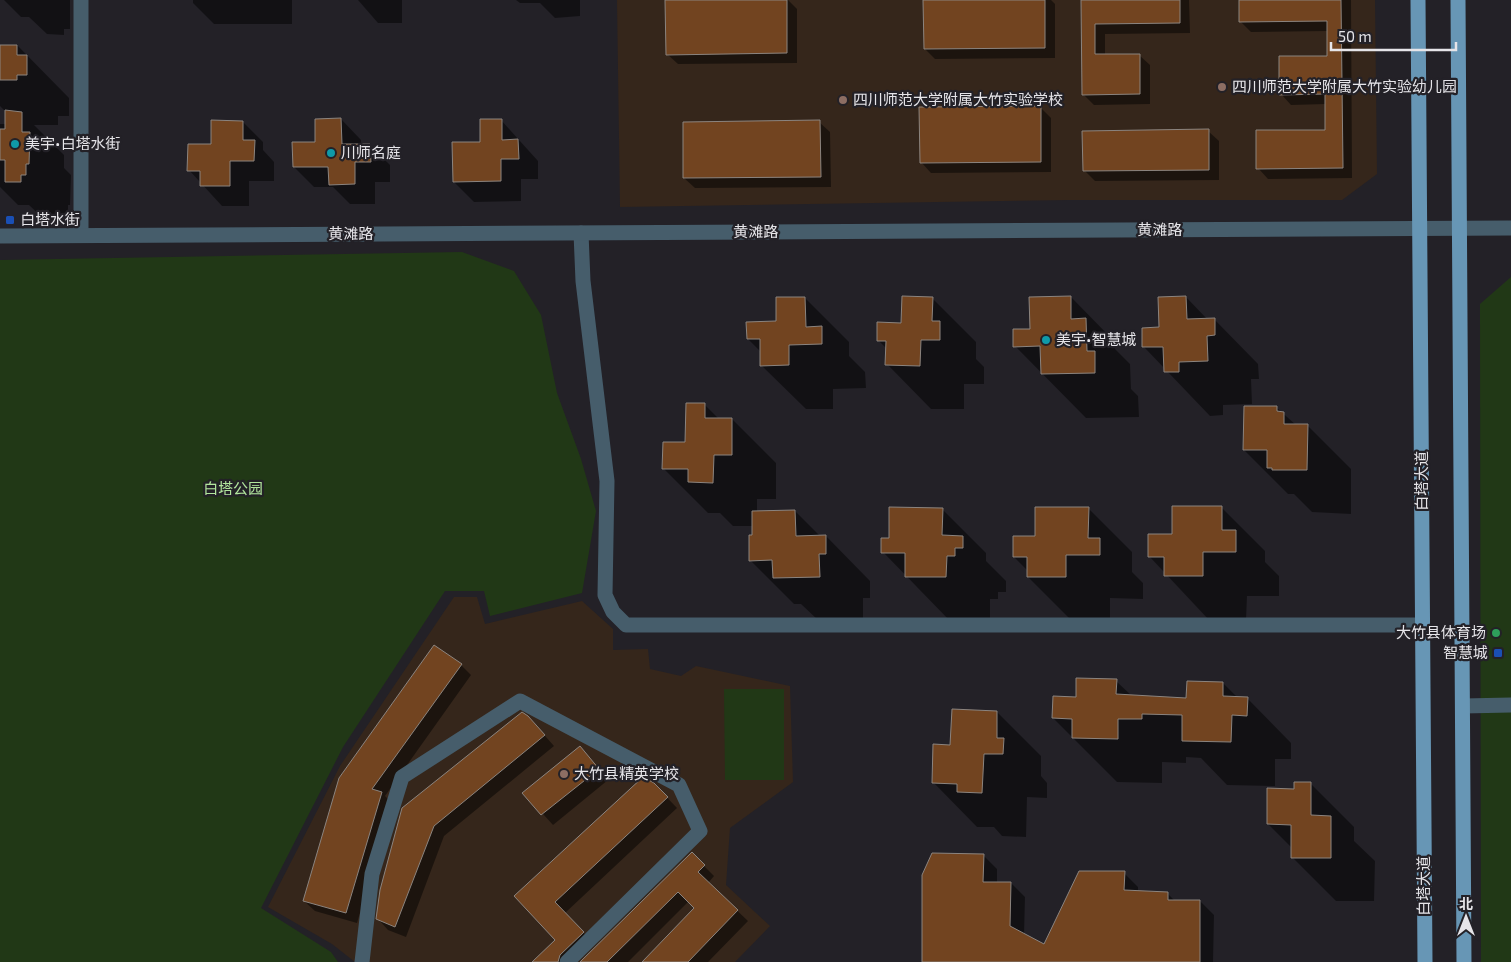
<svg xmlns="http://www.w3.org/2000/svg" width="1511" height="962" font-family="'Exo 2','Noto Sans SC',sans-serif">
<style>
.education{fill:#35261b}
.green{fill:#213816}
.shadow{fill:#0007}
.building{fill:#724420;stroke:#8b847f}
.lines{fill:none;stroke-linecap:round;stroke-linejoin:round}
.minor{stroke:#465d6b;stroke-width:15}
.major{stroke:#6796b5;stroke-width:15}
.education-dot{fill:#8d6e63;stroke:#232127;stroke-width:2}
.culture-dot{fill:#0f9aa8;stroke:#232127;stroke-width:2}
.transit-dot{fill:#1a4fb4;stroke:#232127;stroke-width:2}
.leisure-dot{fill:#2e9e5b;stroke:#232127;stroke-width:2}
.labels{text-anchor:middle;stroke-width:4.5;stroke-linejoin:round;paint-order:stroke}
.poi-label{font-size:15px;fill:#e6e5e9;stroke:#232127;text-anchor:start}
.street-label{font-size:15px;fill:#e6e5e9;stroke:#232127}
.park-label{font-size:15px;fill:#b1e59c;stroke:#232127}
</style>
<rect width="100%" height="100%" fill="#232127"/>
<!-- education -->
<g class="education">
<polygon points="617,0 1375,0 1377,174 1342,200 1069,200 620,207"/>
<polygon points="454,597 477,597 485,624 582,601 613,629 613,650 648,649 650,669 681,676 696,666 790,686 793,782 730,828 726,885 770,926 735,962 355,962 332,944 268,907 340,766"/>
</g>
<!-- green -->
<g class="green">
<polygon points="462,252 514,271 541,315 557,393 581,459 596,511 582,593 490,616 484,591 445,591 343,747 261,908 331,952 338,962 0,962 0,260"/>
<polygon points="1511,277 1511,962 1481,962 1480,304"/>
<polygon points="724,689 784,689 784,780 725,780"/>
</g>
<!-- shadow -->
<g class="shadow">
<polygon points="4,0 70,0 70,29 64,29 64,35 47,34 29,17 21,17"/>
<polygon points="193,0 292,0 292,24 214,24 193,3"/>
<polygon points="358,0 402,0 402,23 378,23"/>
<polygon points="516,0 580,0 580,16 555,18 540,3 520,3"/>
<polygon points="667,0 788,0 797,9 797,63 678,64 667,54"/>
<polygon points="924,0 1051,0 1055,4 1055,58 935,59 925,49"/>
<polygon points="1083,0 1189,0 1190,33 1105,34 1105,55 1139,55 1150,65 1150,104 1094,105 1083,94"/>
<polygon points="1240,0 1351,0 1352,178 1268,179 1258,168 1326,131 1326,104 1291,105 1281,94 1328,57 1328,31 1251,32 1240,21"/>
<polygon points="0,45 17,45 69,98 69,116 58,116 58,125 34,125 64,155 64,168 71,175 70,205 68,205 68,217 62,217 62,223 48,223 29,205 18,205 0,187 0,124 7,124 7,113 0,106"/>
<polygon points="1040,107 1051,118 1051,172 931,173 921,162"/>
<polygon points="341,119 361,140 361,145 370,145 390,165 390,182 375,182 375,204 350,204 333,187 314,187 294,167"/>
<polygon points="501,120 538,161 538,179 521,179 521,201 474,202 454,182"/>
<polygon points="243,122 263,142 263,150 274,162 274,181 249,181 249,206 222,206 189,170"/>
<polygon points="819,122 830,132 831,187 695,188 684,178"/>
<polygon points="1208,131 1219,141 1219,180 1095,181 1084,170"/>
<polygon points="1071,297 1115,342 1115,349 1130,364 1131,389 1138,396 1139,417 1086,418 1015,346"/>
<polygon points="1186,297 1208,320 1214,319 1258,364 1259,379 1251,379 1252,404 1223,405 1223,415 1210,416 1144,347"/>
<polygon points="805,298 849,342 849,356 865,372 866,388 833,389 833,409 806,409 761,365 761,352 748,339 778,322"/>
<polygon points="932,298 976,342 976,359 984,367 984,384 964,384 964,409 931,409 887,364 887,349 878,340 903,324"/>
<polygon points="705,405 719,419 732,419 776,463 776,499 757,499 757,512 795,511 820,536 826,536 870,581 870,598 863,598 863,620 819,621 801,604 794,604 750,560 753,526 733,526 720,513 708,513 664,469 687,444"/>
<polygon points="1277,408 1296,425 1307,425 1351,469 1351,514 1312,512 1294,494 1288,494 1244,450"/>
<polygon points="1221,507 1265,551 1265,562 1279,576 1279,596 1247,596 1246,620 1209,620 1149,556 1174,535"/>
<polygon points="1088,508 1132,552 1132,572 1143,583 1143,599 1110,598 1110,621 1072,621 1028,577 1028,571 1014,557 1036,537"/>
<polygon points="942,509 986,553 986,561 1006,581 1006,592 998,592 998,599 990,599 990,621 950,621 883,552 890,539"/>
<polygon points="461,665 471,675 385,796 392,803 357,923 315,911 304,901 340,778"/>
<polygon points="1116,681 1132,696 1188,700 1223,683 1238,698 1247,698 1291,743 1291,759 1275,759 1275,786 1227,785 1201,758 1186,757 1186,763 1162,762 1162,783 1117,782 1053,718 1077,698"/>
<polygon points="997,712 1041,756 1041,776 1047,783 1047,798 1027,797 1026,837 1002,836 994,827 977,827 933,782 951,746"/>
<polygon points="538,728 554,746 444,836 406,937 388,930 378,919 403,809"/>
<polygon points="580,748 608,780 553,825 524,793"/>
<polygon points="1310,783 1354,827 1354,841 1375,861 1374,901 1336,901 1292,857 1292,848 1268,824 1295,790"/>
<polygon points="654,784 677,808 565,913 593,943 574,962 534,962 557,940 516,896"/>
<polygon points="692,854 714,876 708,883 748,921 708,962 644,962 696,908 689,901 628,962 582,962"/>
<polygon points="983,855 997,869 997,883 1011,883 1025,897 1024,935 1044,946 1124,873 1138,887 1138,892 1168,894 1175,901 1200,901 1214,915 1213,962 923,962"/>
</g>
<!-- building -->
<g class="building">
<polygon points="665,0 787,0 787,53 666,55"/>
<polygon points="923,0 1045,0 1045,48 924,49"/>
<polygon points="1081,0 1180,0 1180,23 1095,24 1095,54 1140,54 1140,94 1082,95"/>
<polygon points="1239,0 1341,0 1343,168 1256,169 1256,130 1325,130 1325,94 1279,95 1279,56 1327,56 1327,21 1239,22"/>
<polygon points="0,45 17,45 17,55 27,55 27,75 17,75 17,80 0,80"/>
<polygon points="1041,106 1041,162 920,163 919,107"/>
<polygon points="5,110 22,112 22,132 30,132 29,164 26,164 26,175 21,175 21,182 5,182 5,160 0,160 0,129 5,129"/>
<polygon points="341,118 342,144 370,144 371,162 355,162 355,184 329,185 328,167 293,167 292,142 315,142 315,119"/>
<polygon points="480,119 502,119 502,140 518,139 519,159 501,159 501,181 453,182 452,142 480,142"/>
<polygon points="211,120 243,121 243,140 255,140 254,161 230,161 230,186 200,186 200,171 187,171 188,144 211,144"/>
<polygon points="820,120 821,177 683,178 683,122"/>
<polygon points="1209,129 1209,170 1083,171 1082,131"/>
<polygon points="902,296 933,297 932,321 940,321 940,340 921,340 920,366 885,365 886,341 877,341 877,322 901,323"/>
<polygon points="1071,296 1071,319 1086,318 1087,351 1095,351 1095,373 1041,374 1040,346 1013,347 1013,329 1030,329 1029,297"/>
<polygon points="1186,296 1187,319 1215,318 1215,335 1207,336 1208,361 1179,362 1179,372 1164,372 1163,347 1142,347 1142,328 1159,327 1158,297"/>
<polygon points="776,297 805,297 806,327 822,326 822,344 789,345 789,365 760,366 760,339 747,339 746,322 776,321"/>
<polygon points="686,403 705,403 705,418 732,418 732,455 714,455 713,483 688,482 688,469 662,469 663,442 685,442"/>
<polygon points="1244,406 1277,406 1277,411 1284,412 1284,424 1308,424 1307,470 1272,470 1272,468 1267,468 1267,450 1243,450"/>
<polygon points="1172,506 1222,506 1222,530 1236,530 1236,552 1203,552 1203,576 1164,576 1164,557 1148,557 1148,534 1172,534"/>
<polygon points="889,507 943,508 942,535 963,536 963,548 955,548 955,556 947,556 946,577 905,577 905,553 881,553 881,538 889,538"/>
<polygon points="1035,507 1089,507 1088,538 1100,538 1100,555 1066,555 1066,577 1027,577 1027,557 1013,557 1013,536 1035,536"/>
<polygon points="795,510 796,536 826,535 826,554 819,554 820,577 773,578 772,560 749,561 749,535 752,535 752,511"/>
<polygon points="434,645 462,664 372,789 382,792 346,913 303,901 339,778"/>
<polygon points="1076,678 1117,679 1116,694 1186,698 1187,681 1223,682 1223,696 1248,697 1247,716 1232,715 1231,742 1182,741 1182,715 1142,714 1142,719 1118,719 1118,739 1072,738 1072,719 1052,718 1053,696 1076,697"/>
<polygon points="952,709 997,711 997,738 1004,738 1003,754 984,754 982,793 957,792 957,784 932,783 933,744 950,745"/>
<polygon points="522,712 528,716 545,735 434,826 395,927 376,919 380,890 402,808"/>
<polygon points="580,746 599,769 541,815 522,793"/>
<polygon points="643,777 654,783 668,797 555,902 584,932 560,955 558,962 532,962 555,940 514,896"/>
<polygon points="1294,782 1311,782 1311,815 1331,816 1331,858 1291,858 1291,825 1267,824 1267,788 1294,789"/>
<polygon points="692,852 705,865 698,872 738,910 688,962 642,962 694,908 678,892 607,962 580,962"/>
<polygon points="932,853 984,854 983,882 1011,882 1010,926 1044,944 1079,871 1125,871 1124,890 1168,892 1168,900 1200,900 1200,962 922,962 922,875"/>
</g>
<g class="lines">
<!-- minor -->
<g class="minor">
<polyline points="581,233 583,281 607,481 605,595 613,612 626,625 1422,625"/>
<polyline points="81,235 81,0"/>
<polyline points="0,236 1511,228"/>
<polyline points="1463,706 1511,705"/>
<polyline points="362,962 372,874 402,777 520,701 679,785 700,831 567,962"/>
</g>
<!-- major -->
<g class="major">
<polyline points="1418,0 1425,962"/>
<polyline points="1458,0 1464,962"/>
</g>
</g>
<!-- markers -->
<g class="education-dot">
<circle cx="1222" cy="87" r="5"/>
<circle cx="843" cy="100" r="5"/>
<circle cx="564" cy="774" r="5"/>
</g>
<g class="culture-dot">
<circle cx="15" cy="144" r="5"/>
<circle cx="331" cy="153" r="5"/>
<circle cx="1046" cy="340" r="5"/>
</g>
<g class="transit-dot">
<rect x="5" y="215" width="10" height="10" rx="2.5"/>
<rect x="1493" y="648" width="10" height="10" rx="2.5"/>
</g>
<circle class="leisure-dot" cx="1496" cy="633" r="5"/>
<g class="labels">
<!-- poi labels -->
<g class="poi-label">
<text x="1232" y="92">四川师范大学附属大竹实验幼儿园</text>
<text x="853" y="105">四川师范大学附属大竹实验学校</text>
<text x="25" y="149">美宇•白塔水街</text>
<text x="341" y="158">川师名庭</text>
<text x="20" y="225">白塔水街</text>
<text x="1056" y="345">美宇•智慧城</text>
<text x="1486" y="638" text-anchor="end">大竹县体育场</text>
<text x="1488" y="658" text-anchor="end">智慧城</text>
<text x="574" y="779">大竹县精英学校</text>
</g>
<!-- street labels -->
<g class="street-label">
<text x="1160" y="235">黄滩路</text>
<text x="756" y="237">黄滩路</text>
<text x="351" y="239">黄滩路</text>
<text transform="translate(1422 481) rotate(-90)" y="5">白塔大道</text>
<text transform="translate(1424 886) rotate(-90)" y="5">白塔大道</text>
</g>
<!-- park labels -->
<g class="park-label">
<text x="233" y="494">白塔公园</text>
</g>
</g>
<!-- north arrow -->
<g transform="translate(1466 917)" stroke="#232127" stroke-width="4" paint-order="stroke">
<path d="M0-4L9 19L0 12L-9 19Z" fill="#e6e5e9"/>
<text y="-8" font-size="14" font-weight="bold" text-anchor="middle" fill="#e6e5e9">北</text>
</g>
<!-- scale -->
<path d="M1331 42v8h125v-8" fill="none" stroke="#e6e5e9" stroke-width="2.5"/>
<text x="1338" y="42" font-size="15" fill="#e6e5e9" stroke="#232127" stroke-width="4" paint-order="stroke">50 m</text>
</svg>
